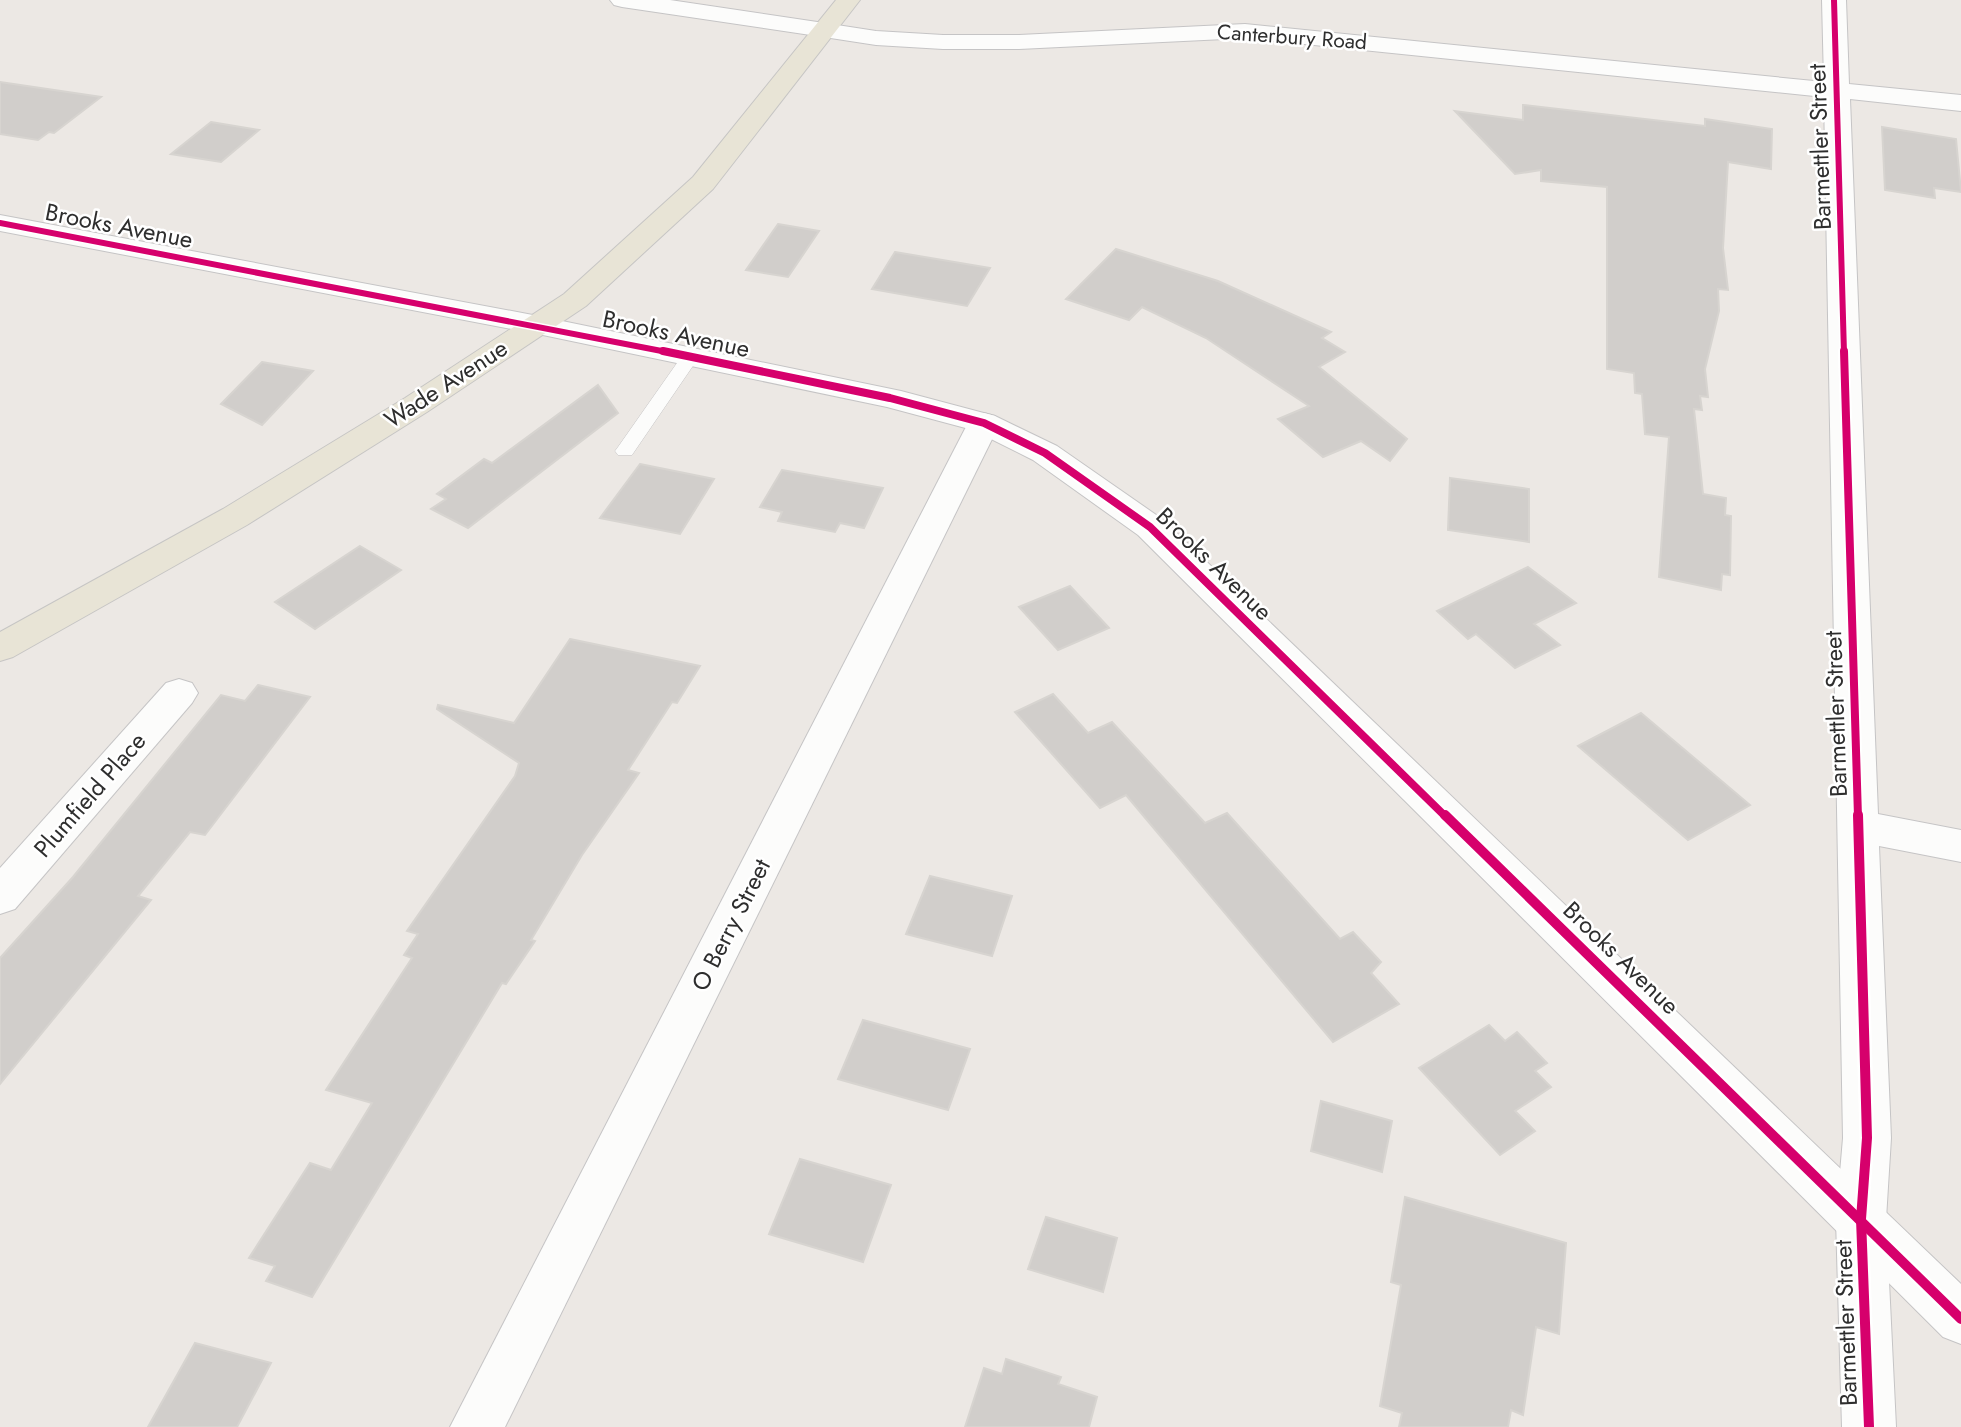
<svg xmlns="http://www.w3.org/2000/svg" width="1961" height="1427" font-family="Jost,sans-serif">
<style>
.building{fill:#d1cecb;stroke:#d7d4d0;stroke-width:2}
.lines{fill:none;stroke-linecap:round;stroke-linejoin:round}
.lane-casing{stroke:#c5c4c5;stroke-width:1}
.street-casing{stroke:#c5c4c5;stroke-width:2}
.secondary-casing{stroke:#c5c4c5;stroke-width:2}
.primary-casing{stroke:#c6c5c4;stroke-width:2}
.lane{fill:#fcfcfb;fill-rule:evenodd}
.street{fill:#fcfcfb;fill-rule:evenodd}
.secondary{fill:#fcfcfb;fill-rule:evenodd}
.primary{fill:#e8e4d6;fill-rule:evenodd}
.cycleway-far2-casing{stroke:#fff;stroke-width:9}
.cycleway-far1-casing{stroke:#fff;stroke-width:12}
.cycleway-casing{stroke:#fff;stroke-width:15}
.cycleway-far2{stroke:#d6006c;stroke-width:6}
.cycleway-far1{stroke:#d6006c;stroke-width:8}
.cycleway{stroke:#d6006c;stroke-width:10}
.labels{text-anchor:middle;stroke-width:5;stroke-linejoin:round;paint-order:stroke}
.far-street-label{font-size:21px;fill:#2e2e2e;stroke:#fff}
.street-label{font-size:24px;fill:#2e2e2e;stroke:#fff}
</style>
<rect width="100%" height="100%" fill="#ece8e4"/>
<!-- building -->
<g class="building">
<polygon points="0,82 101,97 54,133 49,132 38,140 0,134"/>
<polygon points="1523,105 1705,126 1705,119 1772,129 1771,169 1728,162 1723,248 1728,290 1718,289 1719,311 1705,369 1708,397 1700,396 1702,410 1694,409 1703,494 1726,498 1725,515 1731,516 1730,575 1722,574 1721,590 1659,577 1669,437 1645,434 1642,394 1635,393 1634,373 1607,369 1607,187 1541,181 1541,170 1515,174 1455,111 1523,120"/>
<polygon points="211,122 259,130 221,162 171,154"/>
<polygon points="1882,127 1956,139 1961,192 1934,188 1935,198 1885,190"/>
<polygon points="778,224 819,231 788,277 746,270"/>
<polygon points="1116,249 1218,281 1331,332 1322,338 1345,352 1319,367 1407,439 1390,461 1361,441 1323,457 1278,419 1309,406 1206,338 1142,307 1129,320 1066,299"/>
<polygon points="895,252 990,268 967,306 872,289"/>
<polygon points="262,362 313,371 262,425 221,404"/>
<polygon points="598,385 618,413 468,528 431,509 446,499 437,494 484,459 492,463"/>
<polygon points="640,464 714,479 680,534 600,518"/>
<polygon points="782,470 883,488 864,528 840,523 835,532 778,521 782,512 760,507"/>
<polygon points="1450,478 1529,489 1529,542 1448,530"/>
<polygon points="360,546 401,570 315,629 275,602"/>
<polygon points="1528,567 1576,603 1534,624 1560,645 1515,668 1476,634 1468,639 1437,611"/>
<polygon points="1070,586 1109,628 1058,650 1019,607"/>
<polygon points="570,639 700,666 677,703 672,702 628,770 639,773 582,855 531,940 535,941 506,984 502,983 312,1297 266,1281 275,1266 249,1258 310,1163 331,1170 372,1103 326,1090 412,958 404,955 418,934 407,931 515,776 519,763 437,709 438,705 514,723"/>
<polygon points="258,685 310,697 205,835 190,832 138,896 151,900 0,1084 0,958 73,877 221,695 245,701"/>
<polygon points="1053,694 1088,733 1112,722 1205,823 1227,813 1340,939 1353,932 1381,962 1371,973 1399,1004 1333,1042 1126,795 1100,808 1015,712"/>
<polygon points="1641,713 1750,805 1688,840 1578,746"/>
<polygon points="930,876 1012,896 992,956 906,934"/>
<polygon points="863,1020 970,1049 948,1110 838,1079"/>
<polygon points="1489,1025 1505,1041 1517,1032 1547,1063 1535,1071 1551,1087 1515,1111 1535,1131 1500,1155 1419,1068"/>
<polygon points="1321,1101 1392,1121 1382,1172 1311,1151"/>
<polygon points="800,1159 891,1185 863,1262 769,1234"/>
<polygon points="1405,1197 1566,1243 1559,1334 1536,1327 1523,1415 1511,1410 1508,1427 1399,1427 1402,1413 1380,1406 1401,1285 1391,1282"/>
<polygon points="1046,1217 1117,1238 1103,1292 1028,1269"/>
<polygon points="195,1343 271,1363 237,1427 148,1427"/>
<polygon points="1006,1359 1061,1377 1058,1384 1097,1397 1089,1427 965,1427 984,1368 1002,1374"/>
</g>
<g class="lines">
<defs>
<polygon id="lane" points="690,352 699,357 632,455 618,455 615,451 618,447 684,353"/>
<g id="street">
<polygon points="1822,0 1846,0 1849,84 1961,95 1961,111 1850,99 1878,814 1961,830 1961,862 1879,846 1891,1138 1886,1219 1896,1427 1842,1427 1836,1219 1843,1138 1824,97 1245,38 1019,49 943,49 876,45 824,37 816,35 812,30 816,25 824,23 876,31 943,35 1019,35 1245,24 1824,82"/>
<polygon points="984,413 995,416 1000,423 505,1427 450,1427 968,423 973,416"/>
<polygon points="179,679 192,683 198,693 192,703 15,909 0,914 0,868 166,683"/>
</g>
<g id="secondary">
<polygon points="610,0 670,0 824,23 832,25 836,30 832,35 824,37 622,7 614,5"/>
<polygon points="0,215 538,316 901,391 995,416 1057,446 1162,519 1961,1284 1961,1344 1943,1337 1138,535 1033,460 973,430 887,407 538,334 0,231"/>
</g>
<polygon id="primary" points="836,0 860,0 713,189 586,306 427,412 247,525 13,657 0,661 0,632 223,509 405,398 564,294 693,177"/>
</defs>
<!-- lane casing -->
<use href="#lane" class="lane-casing"/>
<!-- street casing -->
<use href="#street" class="street-casing"/>
<!-- secondary casing -->
<use href="#secondary" class="secondary-casing"/>
<!-- primary casing -->
<use href="#primary" class="primary-casing"/>
<!-- lane -->
<use href="#lane" class="lane"/>
<!-- street -->
<use href="#street" class="street"/>
<!-- secondary -->
<use href="#secondary" class="secondary"/>
<!-- primary -->
<use href="#primary" class="primary"/>
<defs>
<g id="cycleway-far2">
<polyline points="1834,0 1844,353"/>
<polyline points="0,223 672,353"/>
</g>
<g id="cycleway-far1">
<polyline points="663,351 890,398 984,423 1045,453 1150,527 1446,817"/>
<polyline points="1844,351 1858,817"/>
</g>
<g id="cycleway">
<polyline points="1445,815 1961,1319"/>
<polyline points="1858,815 1867,1138 1861,1219 1869,1427"/>
</g>
</defs>
<!-- cycleway-far2 casing -->
<use href="#cycleway-far2" class="cycleway-far2-casing"/>
<!-- cycleway-far1 casing -->
<use href="#cycleway-far1" class="cycleway-far1-casing"/>
<!-- cycleway casing -->
<use href="#cycleway" class="cycleway-casing"/>
<!-- cycleway-far2 -->
<use href="#cycleway-far2" class="cycleway-far2"/>
<!-- cycleway-far1 -->
<use href="#cycleway-far1" class="cycleway-far1"/>
<!-- cycleway -->
<use href="#cycleway" class="cycleway"/>
</g>
<g class="labels">
<!-- far-street labels -->
<g class="far-street-label">
<text transform="translate(1292 37) rotate(4)" y="7">Canterbury Road</text>
</g>
<!-- street labels -->
<g class="street-label">
<text transform="translate(1820 147) rotate(-92)" y="8">Barmettler Street</text>
<text transform="translate(119 226) rotate(11)" y="8">Brooks Avenue</text>
<text transform="translate(676 334) rotate(12)" y="8">Brooks Avenue</text>
<text transform="translate(446 384) rotate(-33)" y="8">Wade Avenue</text>
<text transform="translate(1214 564) rotate(44)" y="8">Brooks Avenue</text>
<text transform="translate(1836 714) rotate(-92)" y="8">Barmettler Street</text>
<text transform="translate(90 795) rotate(-49)" y="8">Plumfield Place</text>
<text transform="translate(731 925) rotate(-63)" y="8">O Berry Street</text>
<text transform="translate(1621 958) rotate(44)" y="8">Brooks Avenue</text>
<text transform="translate(1846 1323) rotate(-92)" y="8">Barmettler Street</text>
</g>
</g>
</svg>
